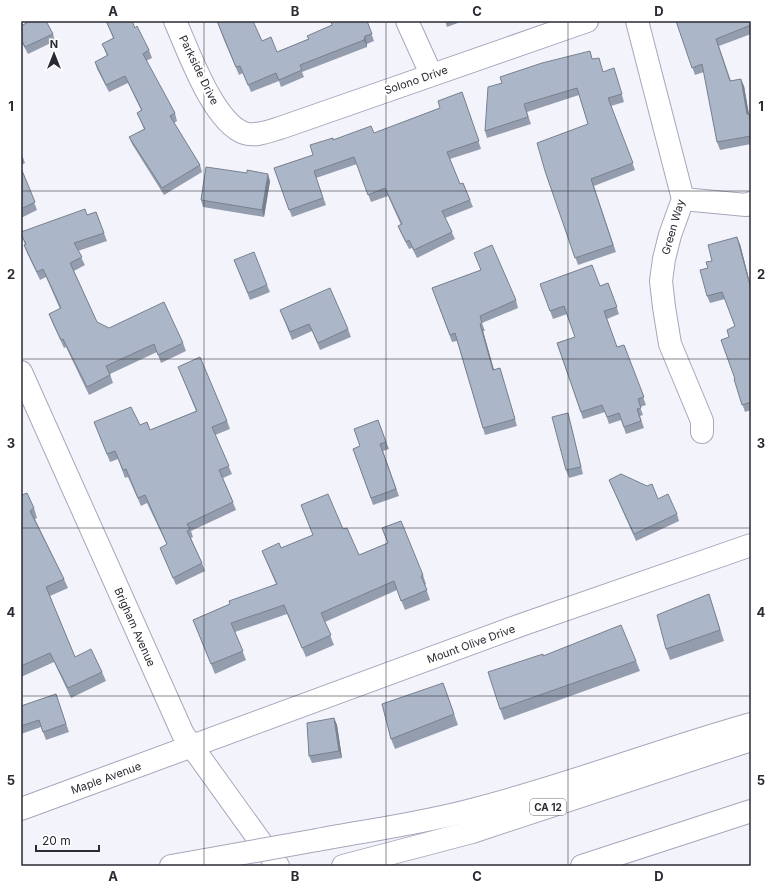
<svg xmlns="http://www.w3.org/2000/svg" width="772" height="887" font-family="Inter,sans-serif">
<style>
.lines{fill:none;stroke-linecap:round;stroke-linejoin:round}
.minor-casing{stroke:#a6a7bb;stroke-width:24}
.highway-casing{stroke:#a6a7bb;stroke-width:24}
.minor{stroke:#fff;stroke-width:22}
.highway{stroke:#fff;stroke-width:22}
.highway-bridge-casing{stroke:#a6a7bb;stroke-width:24;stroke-linecap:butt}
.highway-bridge{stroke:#fff;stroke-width:22}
.wall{fill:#939dad}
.shaded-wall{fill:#78808d}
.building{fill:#abb7c9;stroke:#78808d}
.grid{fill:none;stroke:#2a2a32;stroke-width:1;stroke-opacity:0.55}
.labels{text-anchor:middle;stroke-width:4;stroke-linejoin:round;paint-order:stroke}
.shield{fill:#fff;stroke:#6a6a70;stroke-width:1}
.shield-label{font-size:10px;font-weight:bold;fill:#2a2a32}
.street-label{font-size:11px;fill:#2a2a32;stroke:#fff}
.neatline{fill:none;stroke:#2a2a32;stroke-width:1.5}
.grid-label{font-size:13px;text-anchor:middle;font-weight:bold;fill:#2a2a32}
</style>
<rect width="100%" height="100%" fill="#f3f3fc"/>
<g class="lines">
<defs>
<g id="minor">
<path d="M175 21C188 50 213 122 244 133 255 137 269 131 280 128L587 21"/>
<polyline points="407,21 431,74"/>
<polyline points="637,21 683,199 670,235 664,259 661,281 664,307 670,344 702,421 702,432"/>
<polyline points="683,199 746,205 751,203"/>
<polyline points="21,372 183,734 278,866"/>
<polyline points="21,809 521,625 751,545"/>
</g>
<g id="highway">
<path d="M317 840C370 830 424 823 475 809 569 785 658 750 751 724"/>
<polyline points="171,866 205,860"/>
<polyline points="343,866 472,832 751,740"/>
<polyline points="582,866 751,811"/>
</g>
</defs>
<!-- minor casing -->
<use href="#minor" class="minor-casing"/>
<!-- highway casing -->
<use href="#highway" class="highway-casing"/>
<!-- minor -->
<use href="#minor" class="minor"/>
<!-- highway -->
<use href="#highway" class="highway"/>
<defs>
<polyline id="highway-bridge" points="205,860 317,840"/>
</defs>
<!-- highway-bridge casing -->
<use href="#highway-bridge" class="highway-bridge-casing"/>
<!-- highway-bridge -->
<use href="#highway-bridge" class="highway-bridge"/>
</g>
<!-- wall -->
<g class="wall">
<polygon points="106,21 132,21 135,28 149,50 152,58 146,61 175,113 177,121 174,123 200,165 202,172 164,195 132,144 129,137 144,129 137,113 141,110 128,83 109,92 97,69 95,62 107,56 102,44 113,38"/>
<polygon points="217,21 262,41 277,52 308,39 332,25 330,21 367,21 374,41 367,44 367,47 302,72 304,77 281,87 279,81 251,92 243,73 239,75 224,40"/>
<polygon points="445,21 463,21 447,27"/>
<polygon points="676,21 751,21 751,34 719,46 731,81 744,86 749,114 751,119 751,144 720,150 717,142 704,72 695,75"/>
<polygon points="21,26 53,34 55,41 28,54 21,41"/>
<polygon points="593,59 603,72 614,68 624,102 611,106 635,170 594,186 616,252 578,265 545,171 588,124 579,95 527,112 531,124 487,138 485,131"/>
<polygon points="462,92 481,149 450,159 460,184 463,183 473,207 445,218 455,239 417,258 412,248 409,249 401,233 398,226 401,225 388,196 371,202 357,164 316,178 326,205 292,217 274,168 313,155 333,140 374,133 440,108"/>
<polygon points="21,152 25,163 21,165"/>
<polygon points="21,168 37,210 21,218"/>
<polygon points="270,181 264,217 203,207 201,200"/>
<polygon points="96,212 107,241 78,251 85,265 74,271 97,322 109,328 183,343 186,351 161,363 157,352 110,374 113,383 89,395 66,347 64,348 52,322 49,314 60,309 46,277 40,280 27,253 24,245 25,244 21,235 21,232 87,215"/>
<polygon points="740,244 751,287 751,410 745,412 734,379 735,379 729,337 735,327 725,299 710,303 707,296 708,268 712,261"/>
<polygon points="474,253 516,300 518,308 482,323 485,331 483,331 494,370 500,368 517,426 485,435 457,341 452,342 432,288 481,270"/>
<polygon points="234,260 267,285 270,292 250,300"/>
<polygon points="608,283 619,314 607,319 617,347 624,345 646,405 640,407 643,415 640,416 644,428 626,434 621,420 609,424 605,412 583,419 557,343 575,337 567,314 553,319 540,284 600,286"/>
<polygon points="280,310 348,329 351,337 320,350 312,331 292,340"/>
<polygon points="178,367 227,421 230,429 215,435 232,474 223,478 236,510 191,531 193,537 191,538 202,563 205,571 176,585 160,548 167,545 147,503 141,506 128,477 125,478 118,459 110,462 94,422 140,425 150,430 196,411"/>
<polygon points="378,420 389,449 383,451 399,496 373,505 353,449 360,446"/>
<polygon points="570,421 583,474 569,478 566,470"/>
<polygon points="609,480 658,499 677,514 679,521 636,541 612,487"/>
<polygon points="21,494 22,495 34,508 37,518 35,519 64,579 68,588 50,596 75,657 102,672 106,681 71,698 54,662 21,677"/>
<polygon points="301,505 343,529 359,555 388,543 382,528 423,575 426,584 425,585 430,600 405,610 397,590 325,622 334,645 306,657 287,614 235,632 246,660 215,674 193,620 276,584 262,551 281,548 313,535"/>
<polygon points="709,594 724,641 670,660 666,649"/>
<polygon points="543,656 636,661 640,671 504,720 500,709"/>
<polygon points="443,683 458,725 395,749 391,739"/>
<polygon points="56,694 69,732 46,740 41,727 21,734 21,706"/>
<polygon points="334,718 337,725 342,758 312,763 309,756"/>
</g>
<!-- shaded-wall -->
<g class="shaded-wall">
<polygon points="365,36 367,44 367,47 364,40"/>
<polygon points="741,79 744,86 750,121 747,114"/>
<polygon points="268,174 270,181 264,217 262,210"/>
<polygon points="737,237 740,244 751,287 751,289"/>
<polygon points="480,324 483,331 496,377 493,370"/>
<polygon points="334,718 337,725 342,758 339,751"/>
</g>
<!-- building -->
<g class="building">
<polygon points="30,21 46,21 53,34 25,47 21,39 21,26"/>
<polygon points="106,21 132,21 135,28 137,26 149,50 143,54 175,113 170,116 200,165 162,188 129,137 145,129 137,113 142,110 125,76 106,85 95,62 108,55 102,44 114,38"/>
<polygon points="217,21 253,21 262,41 271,37 277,52 309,39 307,36 332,25 331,21 367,21 372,34 365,36 364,40 300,65 302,70 279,80 276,73 248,85 240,66 236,67"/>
<polygon points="676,21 751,21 751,25 716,39 730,81 741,79 747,114 749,114 751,123 751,136 717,142 702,64 692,68"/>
<polygon points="590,51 592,59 599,58 603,72 614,68 622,94 608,98 633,163 591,179 613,245 575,258 545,171 537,143 588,124 577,88 524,104 528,117 485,131 488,87 502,83 500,77 542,63"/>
<polygon points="462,92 479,141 447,152 460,184 463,183 470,200 442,211 452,232 414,250 409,240 406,242 398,226 402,224 385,188 368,195 354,157 314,171 323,198 289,210 274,168 313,155 310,145 333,138 333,140 371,126 374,133 440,108 438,101"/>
<polygon points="206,167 247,173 247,170 268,174 262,210 201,200"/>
<polygon points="21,168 35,202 21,209"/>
<polygon points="85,209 87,215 96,212 104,233 74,243 82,257 70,263 97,322 109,328 164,302 183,343 158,355 154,344 106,366 110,375 87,387 63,339 61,340 49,314 61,308 43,269 37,272 24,245 26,244 21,234 21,232"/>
<polygon points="737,237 751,289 751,402 742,405 734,379 735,379 721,340 729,337 727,330 735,326 722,292 707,296 700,270 708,268 706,262 712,261 708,245"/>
<polygon points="492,245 516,300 480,316 482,323 480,324 493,370 500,368 515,419 483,428 455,333 450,335 432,288 481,270 474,253"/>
<polygon points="254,252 267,285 248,293 234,260"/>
<polygon points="592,265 600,286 608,283 617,307 604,311 617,347 624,345 644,397 638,399 641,408 637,409 641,421 624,427 619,413 607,417 602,405 581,412 557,343 575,337 564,306 550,311 540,284"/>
<polygon points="330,288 348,329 318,343 309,324 290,332 280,310"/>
<polygon points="200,357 227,421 212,427 229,466 219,470 233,502 187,524 190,529 187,531 202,563 173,578 160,548 167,544 145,495 138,498 126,469 123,470 115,451 107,454 94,422 131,407 140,425 147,422 150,430 197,411 178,367"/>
<polygon points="568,413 581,467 566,470 552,417"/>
<polygon points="378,420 386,442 380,444 396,489 371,498 353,449 360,446 354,429"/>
<polygon points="621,474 647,486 652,484 658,499 668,494 677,514 634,534 609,480"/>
<polygon points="27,493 34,508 30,511 64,579 46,587 75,657 91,649 102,672 68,688 50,653 21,666 21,494 22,495"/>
<polygon points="328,494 343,529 347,528 359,555 388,543 382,528 401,521 423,575 421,576 427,590 401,601 394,581 321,613 331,635 302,648 284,605 231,623 243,651 211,664 193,620 230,604 229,601 277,584 262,551 279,543 281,548 313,535 301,505"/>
<polygon points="709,594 720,630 666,649 657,615"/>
<polygon points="621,625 636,661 500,709 488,672 543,654 543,656"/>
<polygon points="443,683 454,714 391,739 382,704"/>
<polygon points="56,694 66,724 43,732 39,720 21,726 21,706"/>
<polygon points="334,718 339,751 309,756 307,723"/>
</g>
<!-- grid -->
<path class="grid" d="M204 21V866M386 21V866M568 21V866M21 191H751M21 359H751M21 528H751M21 696H751"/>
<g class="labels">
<!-- shield labels -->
<rect class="shield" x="530" y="799" width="36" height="16" rx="3"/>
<g class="shield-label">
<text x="548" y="811">CA 12</text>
</g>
<!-- street labels -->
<g class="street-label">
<text transform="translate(199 70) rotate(64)" y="4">Parkside Drive</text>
<text transform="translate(416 80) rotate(-19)" y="4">Solono Drive</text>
<text transform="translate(673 227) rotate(-74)" y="4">Green Way</text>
<text transform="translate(135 627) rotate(66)" y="4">Brigham Avenue</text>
<text transform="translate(471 644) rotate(-20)" y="4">Mount Olive Drive</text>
<text transform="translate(106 778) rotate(-20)" y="4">Maple Avenue</text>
</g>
</g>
<!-- border -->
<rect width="772" height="887" fill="none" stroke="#ffffff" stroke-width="44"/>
<!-- north arrow -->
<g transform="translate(54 54)" stroke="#ffffff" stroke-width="3" paint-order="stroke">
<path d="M0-3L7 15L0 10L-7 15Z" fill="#2a2a32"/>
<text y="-6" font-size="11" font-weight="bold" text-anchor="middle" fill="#2a2a32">N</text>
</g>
<!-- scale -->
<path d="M36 845v6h63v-6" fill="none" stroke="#2a2a32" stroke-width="2"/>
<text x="42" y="845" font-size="12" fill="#2a2a32" stroke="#ffffff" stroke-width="3" paint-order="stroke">20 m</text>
<rect x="22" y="22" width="728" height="843" class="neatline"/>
<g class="grid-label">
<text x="113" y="16">A</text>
<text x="295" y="16">B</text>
<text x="477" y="16">C</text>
<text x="659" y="16">D</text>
<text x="11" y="111">1</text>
<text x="761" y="111">1</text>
<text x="11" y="279">2</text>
<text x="761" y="279">2</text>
<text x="11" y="448">3</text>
<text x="761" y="448">3</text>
<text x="11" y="617">4</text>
<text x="761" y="617">4</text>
<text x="11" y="785">5</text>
<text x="761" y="785">5</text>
<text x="113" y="881">A</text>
<text x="295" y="881">B</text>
<text x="477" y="881">C</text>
<text x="659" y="881">D</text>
</g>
</svg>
